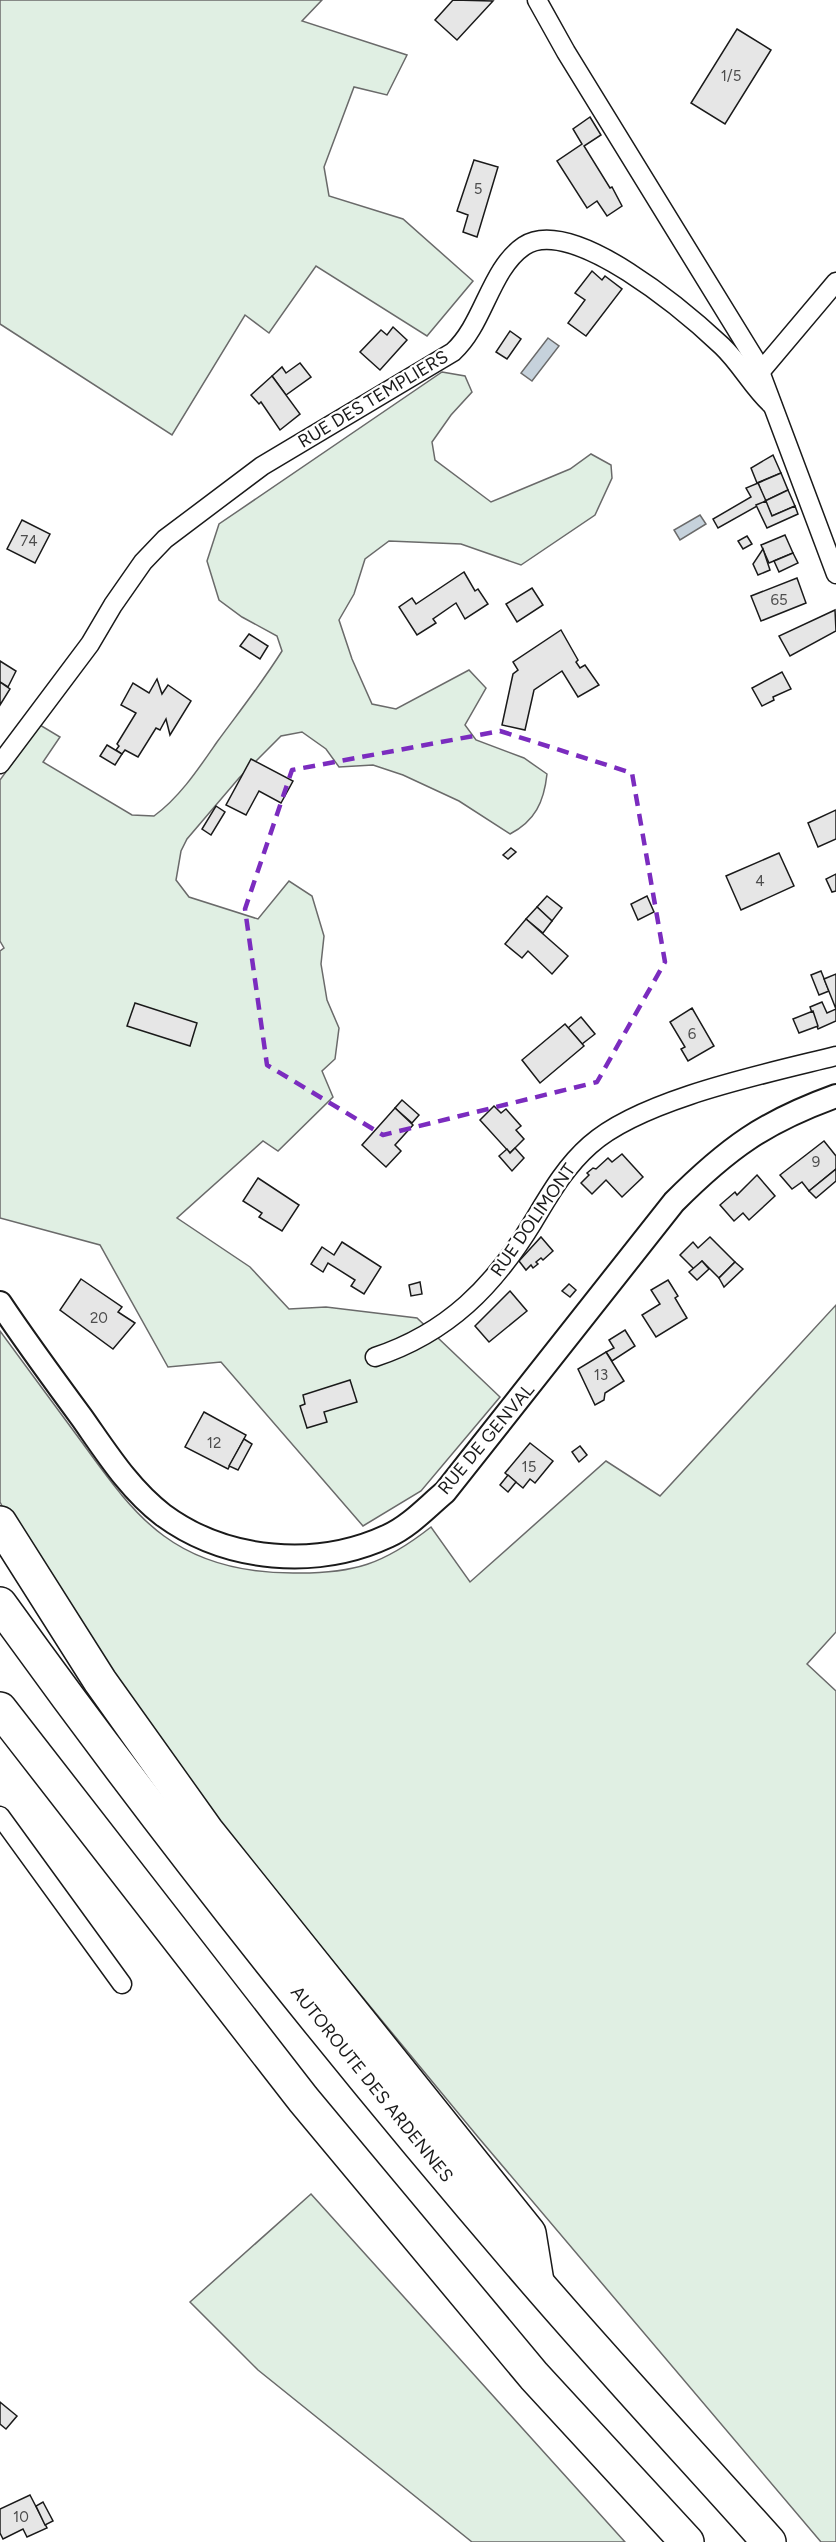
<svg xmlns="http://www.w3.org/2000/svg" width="836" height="2542" font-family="Figtree,sans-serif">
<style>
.green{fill:#e0efe3;stroke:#6a6a6a;stroke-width:1.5}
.water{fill:#c6d2dc;stroke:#6a6a6a;stroke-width:1.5}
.building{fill:#e6e6e6;stroke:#1a1a1a;stroke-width:1.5}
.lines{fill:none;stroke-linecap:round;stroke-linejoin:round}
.minor-casing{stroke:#1a1a1a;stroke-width:21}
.tertiary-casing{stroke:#1a1a1a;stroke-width:26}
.motorway-casing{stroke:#1a1a1a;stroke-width:36}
.minor{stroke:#fff;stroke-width:18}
.tertiary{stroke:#fff;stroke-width:22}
.motorway{stroke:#fff;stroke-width:33}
.marked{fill:none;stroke:#7b2cbf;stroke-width:4.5;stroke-dasharray:12 8;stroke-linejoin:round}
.labels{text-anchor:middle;stroke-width:4.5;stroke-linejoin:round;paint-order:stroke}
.number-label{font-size:15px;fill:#4d4d4d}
.street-label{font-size:18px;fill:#1a1a1a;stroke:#fff}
</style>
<rect width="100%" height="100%" fill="#fff"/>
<!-- green -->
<g class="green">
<polygon points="0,0 322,0 302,21 407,55 387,95 354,87 324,167 329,196 403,219 473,281 427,336 316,266 269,333 245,315 172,435 0,324"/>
<path d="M442 372 465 376 472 392 451 415 432 442 435 460 491 502 570 469 591 454 611 465 612 478 595 515 521 565 461 544 389 541 365 559 354 594 339 620 352 659 372 704 396 709 469 670 486 688 465 725 476 740 524 758 547 774C544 802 535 821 510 834L459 801 403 775 373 765 339 767 326 749 302 732 281 736 239 778 187 839 181 851 176 880 189 897 258 919 289 881 312 896 324 936 321 964 327 1000 339 1028 335 1059 322 1071 333 1097 278 1151 263 1141 177 1218 250 1267 289 1309 326 1307 417 1318 500 1397 421 1491 363 1526 221 1362 168 1367 100 1245 0 1218V951L4 948 0 941V780L40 725 60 737 43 762 132 815 154 816C180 797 199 768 217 742 239 712 262 683 282 651L277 636 242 617 219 600 207 561 219 524Z"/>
<path d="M836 1305V1632L807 1664 836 1691V2542H821L478 2137 165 1758 23 1546 0 1502V1331C27 1368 54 1404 81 1441 105 1474 131 1512 164 1536 202 1564 248 1573 293 1573 354 1574 384 1564 431 1527L470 1582 606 1461 660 1496Z"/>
<polygon points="311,2194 625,2542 472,2542 258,2370 190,2302"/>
</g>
<!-- water -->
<g class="water">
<polygon points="548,338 559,346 532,381 521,373"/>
<polygon points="700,515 706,524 680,540 674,530"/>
</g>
<!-- building -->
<g class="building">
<polygon points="453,0 493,1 457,40 435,20"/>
<polygon points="737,29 771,50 725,124 691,103"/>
<polygon points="590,117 601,135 584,146 610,188 612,187 622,206 607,216 597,201 587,208 557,161 582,144 573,129"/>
<polygon points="474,160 498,167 477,237 463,232 468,215 457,211"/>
<polygon points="592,271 602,280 605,276 622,289 586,336 568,323 585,300 575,293"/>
<polygon points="393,327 407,340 380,370 360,352 381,330 387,335"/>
<polygon points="510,331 521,339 507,359 496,352"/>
<polygon points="300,363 311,377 286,395 272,376 282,367 286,373"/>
<polygon points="272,376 300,414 280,430 261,402 259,404 251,395"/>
<polygon points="773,455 781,473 757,483 751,468"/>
<polygon points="781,473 788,490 765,501 758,483"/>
<polygon points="758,483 766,501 718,528 713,519 751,497 746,488"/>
<polygon points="788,490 795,506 772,516 765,501"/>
<polygon points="766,501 772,516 795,506 798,514 767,528 756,505"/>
<polygon points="22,520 50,534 35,563 7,549"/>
<polygon points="785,535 793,553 769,563 761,545"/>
<polygon points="747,536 752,544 743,549 738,541"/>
<polygon points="763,549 770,570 758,575 753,564"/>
<polygon points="793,553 798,563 779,572 774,561"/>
<polygon points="464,572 475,591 478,589 488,604 465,619 456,603 433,619 436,623 417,635 399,607 412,598 416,604"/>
<polygon points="797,578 806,603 761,621 751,596"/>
<polygon points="532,588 543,605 517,622 506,604"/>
<polygon points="835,610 836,631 790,656 779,636"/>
<polygon points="561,630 578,660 576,662 580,668 585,665 599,685 578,697 562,671 534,690 525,730 502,725 513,674 518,670 513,662"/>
<polygon points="249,634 268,646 260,659 240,646"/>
<polygon points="0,661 16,671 8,687 0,682"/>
<polygon points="782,672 791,689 773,697 774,700 762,706 752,688"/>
<polygon points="157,679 162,694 168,685 191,701 170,735 166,719 160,730 156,728 138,757 125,750 122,754 116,750 119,746 117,744 136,713 121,705 133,683 149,693"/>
<polygon points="0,682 10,689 0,705"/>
<polygon points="107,745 122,754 115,765 100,756"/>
<polygon points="251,759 293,781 281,803 259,791 246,815 226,805"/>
<polygon points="216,806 225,812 211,835 202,829"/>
<polygon points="836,810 836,839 818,847 808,823"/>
<polygon points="511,848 516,852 508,859 503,855"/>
<polygon points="779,853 794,886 741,910 726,876"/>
<polygon points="836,874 836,891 832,892 826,879"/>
<polygon points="547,896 562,908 552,921 537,907"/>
<polygon points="647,896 654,912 638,920 631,904"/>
<polygon points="537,907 552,921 543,933 526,919"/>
<polygon points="526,919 568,956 552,974 528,951 522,958 505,944"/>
<polygon points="821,971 829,991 819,995 811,975"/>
<polygon points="836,974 836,1009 824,979"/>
<polygon points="822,1002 827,1013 836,1009 836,1021 818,1029 810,1007"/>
<polygon points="135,1003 197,1023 190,1046 127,1026"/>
<polygon points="692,1008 714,1046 688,1061 681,1049 685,1047 670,1022"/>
<polygon points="813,1011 818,1026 799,1033 793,1019"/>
<polygon points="581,1017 595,1034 582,1044 568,1028"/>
<polygon points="565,1024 584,1046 540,1083 522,1060"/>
<polygon points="402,1100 419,1115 412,1123 395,1108"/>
<polygon points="494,1106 501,1113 506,1109 521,1126 516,1130 524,1139 510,1153 480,1120"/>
<polygon points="395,1108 413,1125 395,1145 401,1151 386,1167 362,1145"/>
<polygon points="824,1141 836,1156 836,1169 809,1191 802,1182 792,1189 780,1175"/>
<polygon points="515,1148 524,1158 512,1171 499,1156 507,1149 510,1153"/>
<polygon points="622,1154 643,1177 622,1197 606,1180 592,1194 581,1183 589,1175 587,1173 593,1168 596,1169 608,1158 612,1162"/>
<polygon points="836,1169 836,1181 816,1198 809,1191"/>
<polygon points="757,1175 775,1196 749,1220 743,1213 734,1221 720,1205 735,1192 737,1195"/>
<polygon points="258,1178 299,1205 282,1231 259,1217 262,1213 243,1201"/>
<polygon points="541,1237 553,1251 543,1260 541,1258 536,1262 538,1264 533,1268 531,1265 526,1270 519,1261"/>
<polygon points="710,1237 735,1262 719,1278 702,1261 694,1269 680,1255 693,1242 698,1248"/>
<polygon points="342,1242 381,1267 364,1294 351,1286 355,1280 328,1263 323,1272 311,1264 322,1247 334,1255"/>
<polygon points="702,1261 709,1269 697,1280 689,1272"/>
<polygon points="735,1262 743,1269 724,1287 719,1278"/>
<polygon points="81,1279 122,1307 118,1312 135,1323 113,1349 60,1310"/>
<polygon points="668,1280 678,1296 675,1298 687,1318 656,1337 642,1315 660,1304 651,1290"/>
<polygon points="420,1282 422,1294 411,1296 409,1285"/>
<polygon points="569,1284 576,1290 570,1297 562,1291"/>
<polygon points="510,1291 527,1311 489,1342 475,1326"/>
<polygon points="625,1330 635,1346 612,1361 606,1352 614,1348 609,1340"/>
<polygon points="606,1352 624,1381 605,1393 604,1400 595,1405 578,1369"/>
<polygon points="350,1380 357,1402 324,1412 327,1422 307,1428 300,1406 305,1404 303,1395"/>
<polygon points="204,1412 246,1435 228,1469 185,1447"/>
<polygon points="244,1439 252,1444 238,1470 229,1466"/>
<polygon points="530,1443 553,1461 535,1483 530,1479 523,1488 505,1473"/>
<polygon points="580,1446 587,1455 579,1462 572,1452"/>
<polygon points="508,1475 516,1482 508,1492 500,1485"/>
<polygon points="0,2402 17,2416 6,2429 0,2424"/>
<polygon points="30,2495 47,2528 27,2537 23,2529 3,2539 0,2533 0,2509"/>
<polygon points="43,2502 53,2521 45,2525 36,2506"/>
</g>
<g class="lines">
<defs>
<g id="minor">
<polyline points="537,0 566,52 756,361 836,574"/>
<polyline points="761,371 836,282"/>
<path d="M0 764 90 644 113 605 143 562 165 539 262 466 453 352C484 324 490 269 524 246 572 214 688 314 722 346 741 364 753 388 772 405"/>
<path d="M375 1357C448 1333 494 1286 533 1222 550 1194 565 1167 590 1145 641 1099 768 1073 836 1056"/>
<polyline points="0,1816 122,1984"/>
</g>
<path id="tertiary" d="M0 1303C26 1342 54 1380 82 1418 106 1452 129 1489 163 1515 227 1562 317 1569 388 1536 410 1526 427 1507 445 1492L674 1202C728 1148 764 1122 836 1096"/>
<g id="motorway">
<polyline points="0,1523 100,1681 207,1831 529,2233 537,2282"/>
<path d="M0 1604C168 1838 349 2065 537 2283 613 2371 692 2456 769 2542"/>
<polyline points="0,1709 303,2099 534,2376 687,2542"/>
</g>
</defs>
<!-- minor casing -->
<use href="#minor" class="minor-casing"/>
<!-- tertiary casing -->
<use href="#tertiary" class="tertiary-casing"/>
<!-- motorway casing -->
<use href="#motorway" class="motorway-casing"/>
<!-- minor -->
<use href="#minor" class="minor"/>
<!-- tertiary -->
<use href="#tertiary" class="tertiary"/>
<!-- motorway -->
<use href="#motorway" class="motorway"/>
</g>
<!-- marked area -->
<path class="marked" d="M500 731 632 773 665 962 597 1082 383 1135 267 1065 245 909 292 770Z"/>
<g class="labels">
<!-- number labels -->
<g class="number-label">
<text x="731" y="81">1/5</text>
<text x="478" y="194">5</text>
<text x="29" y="546">74</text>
<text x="779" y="605">65</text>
<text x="760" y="886">4</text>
<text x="692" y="1039">6</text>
<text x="816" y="1167">9</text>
<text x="99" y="1323">20</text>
<text x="601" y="1380">13</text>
<text x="214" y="1448">12</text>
<text x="529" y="1472">15</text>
<text x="21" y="2522">10</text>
</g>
<!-- street labels -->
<g class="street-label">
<text transform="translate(373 399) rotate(-31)" y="6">RUE DES TEMPLIERS</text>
<text transform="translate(533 1220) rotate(-55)" y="6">RUE DOLIMONT</text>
<text transform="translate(486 1439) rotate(-50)" y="6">RUE DE GENVAL</text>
<text transform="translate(372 2084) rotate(51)" y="6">AUTOROUTE DES ARDENNES</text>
</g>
</g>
</svg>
